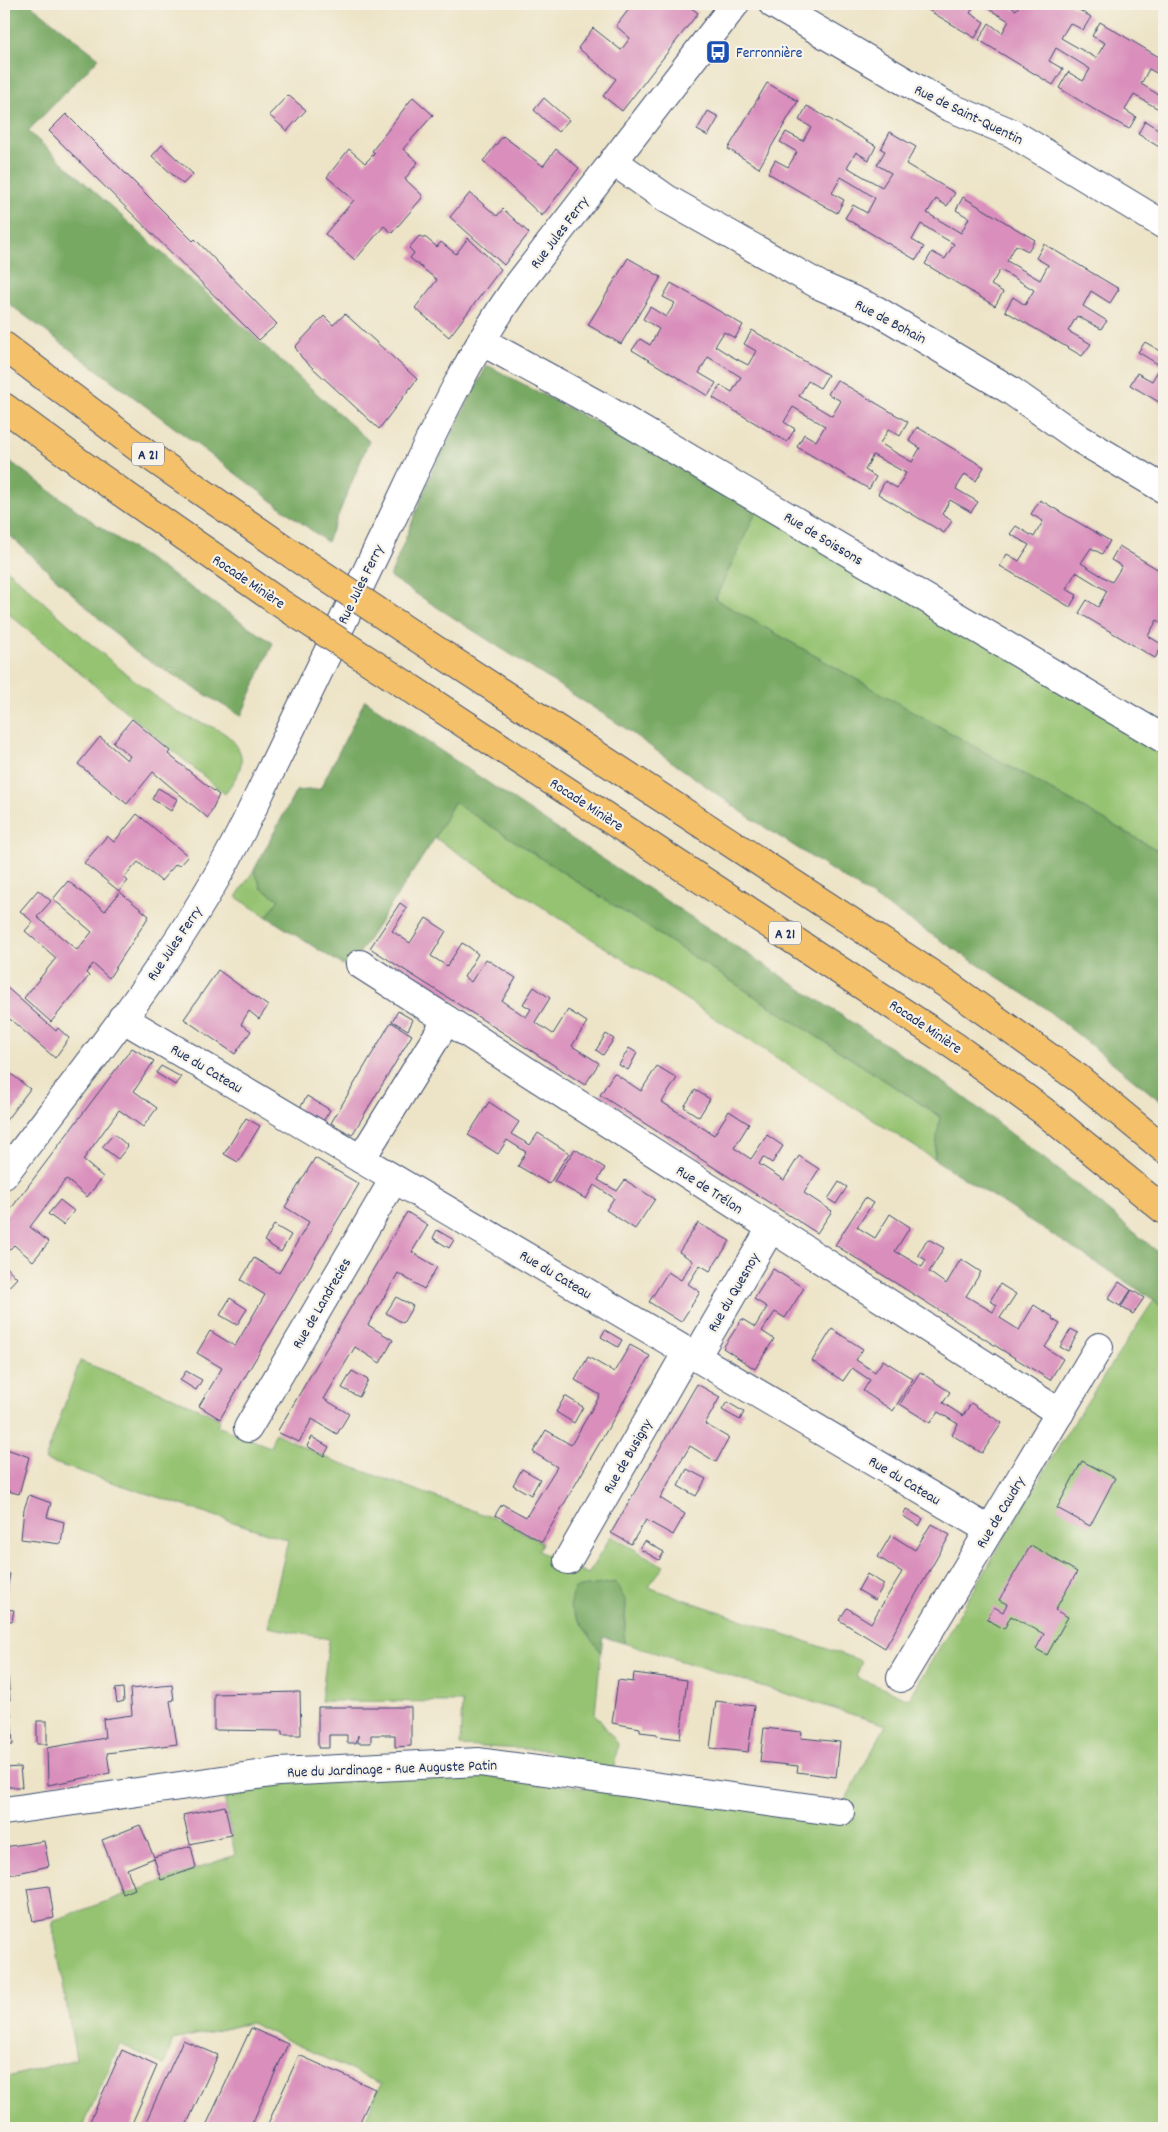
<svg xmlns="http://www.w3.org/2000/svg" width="1168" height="2132" font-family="Dekko,sans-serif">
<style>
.green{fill:#95c371;stroke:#587968}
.forest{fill:#78a963;stroke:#4a6c60}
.building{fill:#d98ebb}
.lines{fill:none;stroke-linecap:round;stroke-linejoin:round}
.minor-casing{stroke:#3a4a6e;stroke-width:30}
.tertiary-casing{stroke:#3a4a6e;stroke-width:30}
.motorway-casing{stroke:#3a4a6e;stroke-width:30}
.minor{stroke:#fff;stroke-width:28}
.tertiary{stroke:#fff;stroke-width:28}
.motorway{stroke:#f4c16a;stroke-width:28}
.motorway-bridge-casing{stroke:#3a4a6e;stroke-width:30;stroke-linecap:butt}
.motorway-bridge{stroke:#f4c16a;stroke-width:28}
.labels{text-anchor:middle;stroke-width:4.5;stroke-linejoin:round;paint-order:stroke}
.shield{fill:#f7f3e8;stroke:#5d6a87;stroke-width:1}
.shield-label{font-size:14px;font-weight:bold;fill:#1b2f5e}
.transit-label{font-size:15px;fill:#164399;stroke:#f7f3e8;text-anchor:start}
.street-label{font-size:15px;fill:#1b2f5e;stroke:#f7f3e8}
</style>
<rect width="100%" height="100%" fill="#f7f3e8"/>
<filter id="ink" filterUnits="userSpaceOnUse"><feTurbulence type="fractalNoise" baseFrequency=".02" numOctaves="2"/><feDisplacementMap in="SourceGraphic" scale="10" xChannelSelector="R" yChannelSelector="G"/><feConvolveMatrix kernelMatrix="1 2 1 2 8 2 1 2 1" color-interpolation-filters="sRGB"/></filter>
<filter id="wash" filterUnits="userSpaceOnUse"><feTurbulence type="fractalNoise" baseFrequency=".0096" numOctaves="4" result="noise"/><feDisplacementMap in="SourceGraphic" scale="20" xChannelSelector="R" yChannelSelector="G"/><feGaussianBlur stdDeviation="1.12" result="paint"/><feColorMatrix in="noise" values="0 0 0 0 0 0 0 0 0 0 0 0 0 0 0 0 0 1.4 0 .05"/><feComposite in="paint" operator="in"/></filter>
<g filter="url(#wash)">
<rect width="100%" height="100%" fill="#ede4c7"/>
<!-- green -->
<g class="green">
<polygon points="758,508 1164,746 1164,854 715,599"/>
<path d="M4 567C60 616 115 669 176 711 197 725 227 725 239 750 247 766 233 781 225 794L4 610Z"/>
<polygon points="454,802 941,1117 934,1159 435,838"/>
<polygon points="254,870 262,889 279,899 267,917 236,897"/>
<polygon points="1154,1300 1164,1310 1164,2128 361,2128 381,2084 250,2023 173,2040 164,2065 120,2044 82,2128 4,2128 4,2078 76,2059 52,1921 235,1855 224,1797 258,1783 461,1773 835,1819 886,1725 624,1643 626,1602 570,1608 601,1652 595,1714 618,1744 614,1768 562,1763 548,1750 460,1746 462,1702 321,1701 329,1639 268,1627 288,1540 45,1460 80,1361 171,1396 220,1419 217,1426 270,1447 275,1433 324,1457 505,1522 542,1543 538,1551 588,1574 611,1536 664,1566 648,1587 862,1661 856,1677 909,1699 1068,1431"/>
</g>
<!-- forest -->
<g class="forest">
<polygon points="4,4 30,4 99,58 28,131 369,441 327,542 4,300"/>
<polygon points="487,365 758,508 715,599 1164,854 1164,1104 1041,1005 749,817 622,726 390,577 432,472"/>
<polygon points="4,457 96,524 273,643 241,716 135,652 4,530"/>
<polygon points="365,700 566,835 949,1086 1064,1174 1164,1257 1164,1310 1154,1300 934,1159 940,1116 454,802 435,838 349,969 267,917 279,899 262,889 254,870 296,791 320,789"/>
<polygon points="616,1582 626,1602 624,1643 603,1637 601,1652 570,1608 574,1588"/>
</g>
<g id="blocks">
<!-- building -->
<g class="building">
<polygon points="633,4 686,4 698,13 622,111 603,96 616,79 578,48 593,28 621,50 630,38 616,26"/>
<polygon points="918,4 975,4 970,13 984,22 975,38"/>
<polygon points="980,4 1005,4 1016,10 1020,4 1069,4 1091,17 1083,30 1070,23 1061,38 1096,58 1105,43 1092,36 1100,22 1164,60 1164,69 1160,75 1149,69 1141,84 1164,98 1164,112 1134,95 1125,110 1136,117 1129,129 1095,110 1059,88 1068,72 1083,81 1090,69 1056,48 1049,61 1063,69 1053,85 979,40 989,23 1002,33 1009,21"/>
<polygon points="767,83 798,101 759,168 728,149"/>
<polygon points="288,95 306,110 287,131 269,115"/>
<polygon points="413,97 433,115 403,149 418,162 405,179 422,195 422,198 392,233 384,226 355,260 325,234 354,200 327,177 349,149 365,163 375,153 372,151"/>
<polygon points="544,98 569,120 558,132 534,110"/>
<polygon points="807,106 876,146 869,160 856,152 847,167 864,177 882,187 891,173 877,165 885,151 881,149 890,132 916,147 906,164 955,193 947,206 936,199 927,213 961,233 969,218 956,210 963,197 1035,240 1028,251 1016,245 1007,261 1040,280 1048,265 1036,258 1044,244 1119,289 1110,303 1091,291 1083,306 1107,321 1101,329 1077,316 1068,331 1091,344 1082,356 1005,311 1013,297 1025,305 1034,290 1016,279 1000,270 991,285 1003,292 995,306 925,264 932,252 945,259 954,244 937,234 921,224 912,240 924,247 916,260 845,218 853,205 867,213 875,198 858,187 841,177 832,193 844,200 837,213 768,173 775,160 788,167 797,152 780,142 786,132 803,141 811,127 799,120"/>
<polygon points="708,111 719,117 708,136 697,130"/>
<polygon points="66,114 193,241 195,239 277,324 259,340 49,131"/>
<polygon points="1164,118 1164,150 1138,134 1145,121 1158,129"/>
<polygon points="503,136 543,166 556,149 579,168 542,216 483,161"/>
<polygon points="162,145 193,174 183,184 152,156"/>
<polygon points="470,193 497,216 503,209 529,233 504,265 450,217"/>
<polygon points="419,236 426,238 437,247 441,242 456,254 468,238 501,269 449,337 415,308 437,280 410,258 414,253 409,248"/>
<polygon points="628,258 661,277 621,344 588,325"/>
<polygon points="671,283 743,325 735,338 724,332 715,346 731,356 748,365 756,351 744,344 752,330 828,375 820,388 808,381 799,396 832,416 841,401 828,394 837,380 908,422 900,436 889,429 880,443 896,453 912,462 920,448 909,441 917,427 984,467 976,481 965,474 956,489 978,502 971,512 950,500 942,514 952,521 944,533 878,494 885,481 897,488 906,473 873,455 865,470 876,477 869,489 797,447 804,434 816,441 825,426 793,407 784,422 795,429 787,442 713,398 720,385 732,392 741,377 725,367 708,357 699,373 716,383 708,396 632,350 640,339 650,345 659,329 643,319 650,307 666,317 675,303 663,297"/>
<polygon points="345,314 417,379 379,429 302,358 295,347 324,316 333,325"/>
<polygon points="1145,342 1164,353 1164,405 1130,385 1137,373 1152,381 1161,366 1138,352"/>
<polygon points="1040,500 1110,541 1102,554 1091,548 1081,563 1097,573 1112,582 1122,566 1111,560 1119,546 1164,573 1164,625 1157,620 1148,636 1163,645 1155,658 1079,613 1087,600 1098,607 1107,591 1076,572 1066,589 1077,595 1070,607 1000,566 1007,554 1019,561 1029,545 1010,534 1016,526 1034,537 1043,521 1031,514"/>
<polygon points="132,719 170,751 168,754 219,795 208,818 153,772 127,804 78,764 100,737 127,760 130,756 113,742"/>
<polygon points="158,788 177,799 171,811 152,799"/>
<polygon points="137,814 188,856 179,866 176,864 161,881 138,862 124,878 128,881 119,891 84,863 107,836 114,842"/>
<polygon points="68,881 105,911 120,892 149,916 109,978 93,964 86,973 89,976 51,1022 24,998 56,958 25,931 33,922 20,911 38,890 51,901 37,917 77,950 92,932 53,899"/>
<polygon points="400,903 407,908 392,931 410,943 426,918 446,931 431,956 447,966 462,943 469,947 478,954 464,977 471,982 486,959 516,978 502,1001 526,1017 531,1009 523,1004 534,987 550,998 535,1022 553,1034 568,1010 587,1022 572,1046 599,1063 585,1085 370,948"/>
<polygon points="218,970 268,1006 259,1019 249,1011 241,1024 251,1031 235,1054 184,1019"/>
<polygon points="4,985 56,1031 58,1028 69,1038 55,1058 4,1014"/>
<polygon points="398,1011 413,1020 408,1030 392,1021"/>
<polygon points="391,1022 412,1035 352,1135 331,1123"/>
<polygon points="606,1034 614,1039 603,1055 596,1050"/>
<polygon points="132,1048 154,1061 134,1091 157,1108 143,1127 119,1110 83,1160 103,1177 87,1197 66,1179 30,1227 49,1242 33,1261 14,1245 4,1255 4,1218"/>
<polygon points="629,1048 637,1053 628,1070 619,1065"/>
<polygon points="161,1066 181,1077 175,1085 156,1073"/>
<polygon points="657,1066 677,1078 662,1102 714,1135 729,1111 749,1124 734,1148 751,1159 767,1135 783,1146 772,1163 763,1157 759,1164 784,1180 799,1156 819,1169 804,1193 832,1211 817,1233 600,1095 614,1073 641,1091"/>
<polygon points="4,1068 30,1089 4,1123"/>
<polygon points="695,1090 710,1099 699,1117 684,1107"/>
<polygon points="307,1096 330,1110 321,1125 298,1111"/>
<polygon points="489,1102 519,1122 511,1134 530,1145 538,1133 569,1153 549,1184 518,1166 526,1152 507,1140 498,1154 468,1135"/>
<polygon points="246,1118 260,1126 238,1162 224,1154"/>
<polygon points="114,1134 128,1146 118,1159 102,1147"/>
<polygon points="575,1149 605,1168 598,1180 617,1191 625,1180 655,1199 635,1229 606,1210 614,1198 594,1185 586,1199 554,1181"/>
<polygon points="315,1158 359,1184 220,1419 199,1406 222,1368 197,1353 210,1331 235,1346 265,1295 241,1280 254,1258 279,1273 309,1222 285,1207"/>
<polygon points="839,1182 847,1187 836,1204 828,1199"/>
<polygon points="865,1198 873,1203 857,1227 875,1238 890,1214 910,1227 895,1251 922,1267 926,1260 918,1255 926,1241 930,1240 944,1248 929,1272 946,1284 961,1259 981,1272 966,1296 993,1312 997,1305 990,1301 1000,1284 1016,1294 1000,1318 1019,1330 1034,1305 1053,1317 1052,1319 1060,1324 1045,1347 1063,1359 1050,1380 835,1245"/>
<polygon points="60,1200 74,1211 63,1225 48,1214"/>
<polygon points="407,1212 428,1225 412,1252 437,1267 424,1289 398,1273 368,1325 393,1340 387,1351 380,1363 355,1347 324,1399 349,1414 337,1434 312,1419 299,1442 277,1432"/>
<polygon points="698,1223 730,1241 710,1271 700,1265 688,1284 700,1292 681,1322 649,1302 668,1272 681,1280 693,1261 679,1252"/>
<polygon points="274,1225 291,1235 281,1252 264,1241"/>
<polygon points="437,1230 454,1240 449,1248 433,1238"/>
<polygon points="4,1264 17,1278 4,1292"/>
<polygon points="773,1269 804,1288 785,1318 775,1312 762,1331 774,1339 755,1369 723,1348 742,1319 755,1327 767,1307 754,1299"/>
<polygon points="1119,1282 1131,1290 1120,1306 1108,1299"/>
<polygon points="1132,1290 1144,1298 1133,1314 1121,1307"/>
<polygon points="396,1297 413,1306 403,1323 386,1313"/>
<polygon points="230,1298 247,1309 237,1325 220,1315"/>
<polygon points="832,1329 863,1349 856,1360 875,1372 883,1360 913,1379 893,1411 863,1391 870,1380 852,1368 843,1381 812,1361"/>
<polygon points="1071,1329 1078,1333 1068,1351 1060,1347"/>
<polygon points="605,1330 622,1340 618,1347 601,1337"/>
<polygon points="630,1345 650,1356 542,1542 495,1515 502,1504 526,1517 557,1467 533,1452 546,1430 571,1445 600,1395 575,1380 588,1357 614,1372"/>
<polygon points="186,1371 202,1380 196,1390 180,1380"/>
<polygon points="352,1371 368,1380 359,1397 342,1388"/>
<polygon points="920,1372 950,1392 943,1403 963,1416 971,1403 1002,1423 982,1453 952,1435 958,1424 938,1412 930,1423 900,1404"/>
<polygon points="697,1384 720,1397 705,1424 729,1438 716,1462 690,1446 674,1473 660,1498 685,1514 673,1535 646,1520 631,1544 611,1533"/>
<polygon points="565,1396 583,1407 574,1423 556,1412"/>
<polygon points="727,1402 744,1412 740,1420 722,1410"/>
<polygon points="312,1437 329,1447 324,1456 307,1446"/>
<polygon points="4,1448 29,1457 19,1494 4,1490"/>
<polygon points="1082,1461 1115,1478 1090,1526 1057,1508"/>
<polygon points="522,1469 540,1479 531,1495 513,1485"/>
<polygon points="687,1469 706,1479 696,1496 678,1486"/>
<polygon points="29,1495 51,1503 47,1517 64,1522 61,1544 21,1539 24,1509"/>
<polygon points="906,1509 923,1519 919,1526 903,1516"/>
<polygon points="931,1524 950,1535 885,1648 839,1620 847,1608 871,1623 902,1572 878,1557 891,1535 915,1550"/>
<polygon points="645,1541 664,1552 659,1560 640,1549"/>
<polygon points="1031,1545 1077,1572 1055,1610 1068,1617 1047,1655 1036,1649 1044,1634 1011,1616 1004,1629 987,1619 994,1607 1003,1612 1007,1604 999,1600"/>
<polygon points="4,1572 10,1574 5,1601 4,1601"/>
<polygon points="867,1574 884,1584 875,1600 858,1590"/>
<polygon points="4,1609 14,1610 12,1621 4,1620"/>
<polygon points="634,1673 687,1680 680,1739 657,1736 657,1734 640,1732 640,1728 612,1723 618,1680 633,1682"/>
<polygon points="4,1677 8,1677 10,1700 4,1700"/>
<polygon points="172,1685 174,1700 170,1701 177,1744 107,1753 110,1773 48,1785 47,1748 105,1738 103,1719 132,1715 130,1689"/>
<polygon points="123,1688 124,1701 117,1703 115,1689"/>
<polygon points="300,1692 301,1735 282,1735 282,1731 214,1730 214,1694"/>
<polygon points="716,1701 754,1706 748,1752 710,1748"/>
<polygon points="318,1707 411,1707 411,1746 395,1747 395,1735 371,1735 371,1743 358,1743 358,1735 356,1743 347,1743 347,1735 329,1735 329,1748 318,1748"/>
<polygon points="11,1713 13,1745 4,1745 4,1714"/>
<rect x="37" y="1721" width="10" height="23"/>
<polygon points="764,1728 802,1732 801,1738 840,1742 836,1777 797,1772 798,1766 760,1762"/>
<polygon points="20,1767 22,1787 4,1787 4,1768"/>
<polygon points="225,1806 231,1835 190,1844 183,1815"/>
<polygon points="140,1825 154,1857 191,1846 196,1868 161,1880 154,1858 127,1869 135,1889 123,1894 102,1840"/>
<polygon points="44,1841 49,1866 4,1876 4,1847"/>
<polygon points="49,1886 54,1918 33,1922 27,1889"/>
<polygon points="251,2028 288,2044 250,2128 205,2128"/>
<polygon points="183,2040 218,2055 185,2128 143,2128"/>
<polygon points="122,2050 157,2066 130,2128 87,2128"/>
<polygon points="299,2055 375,2089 357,2128 266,2128"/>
</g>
</g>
</g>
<g filter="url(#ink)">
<use href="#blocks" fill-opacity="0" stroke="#3a4a6e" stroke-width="1"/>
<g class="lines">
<defs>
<g id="minor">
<polyline points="773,4 947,106 1012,133 1164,225"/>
<polyline points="613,161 667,199 821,286 876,310 1010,390 1080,439 1164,489"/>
<polyline points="481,341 604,408 1164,739"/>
<polyline points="360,964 1060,1413"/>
<polyline points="122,1018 989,1530"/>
<polyline points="361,1159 447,1020"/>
<polyline points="696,1357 771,1228"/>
<polyline points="248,1428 394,1179"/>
<polyline points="568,1560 687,1352"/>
<polyline points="901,1678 1099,1347"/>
<polyline points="4,1811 279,1772 479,1762 840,1812"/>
</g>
<path id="tertiary" d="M4 1175C90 1062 183 950 246 822 295 721 343 619 392 519 430 439 466 358 517 286L735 4"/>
<g id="motorway">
<polyline points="4,346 144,452 296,557"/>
<polyline points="4,407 95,474 277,601"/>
<polyline points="413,635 948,985 1078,1078 1164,1149"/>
<polyline points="392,676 956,1047 1042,1110 1164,1210"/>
</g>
</defs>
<!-- minor casing -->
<use href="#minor" class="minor-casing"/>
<!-- tertiary casing -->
<use href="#tertiary" class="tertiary-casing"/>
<!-- motorway casing -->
<use href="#motorway" class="motorway-casing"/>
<!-- minor -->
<use href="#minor" class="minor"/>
<!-- tertiary -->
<use href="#tertiary" class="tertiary"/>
<!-- motorway -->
<use href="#motorway" class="motorway"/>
<defs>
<g id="motorway-bridge">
<polyline points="296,557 413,635"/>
<polyline points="277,601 392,676"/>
</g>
</defs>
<!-- motorway-bridge casing -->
<use href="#motorway-bridge" class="motorway-bridge-casing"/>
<!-- motorway-bridge -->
<use href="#motorway-bridge" class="motorway-bridge"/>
</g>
</g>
<!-- icons -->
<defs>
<symbol id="bus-square" viewBox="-11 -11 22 22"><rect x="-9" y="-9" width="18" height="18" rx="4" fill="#1a4fb4" stroke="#f7f3e8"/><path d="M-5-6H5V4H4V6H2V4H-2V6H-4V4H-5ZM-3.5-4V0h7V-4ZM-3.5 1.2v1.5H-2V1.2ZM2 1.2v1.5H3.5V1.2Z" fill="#fff"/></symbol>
</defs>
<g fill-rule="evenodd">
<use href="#bus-square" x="704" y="38" width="28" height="28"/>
</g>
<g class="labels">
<!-- shield labels -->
<g class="shield">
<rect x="132" y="442.5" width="32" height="23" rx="4"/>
<rect x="769" y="921.5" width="32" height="23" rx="4"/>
</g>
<g class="shield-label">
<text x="148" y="459">A 21</text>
<text x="785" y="938">A 21</text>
</g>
<!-- transit labels -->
<g class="transit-label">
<text x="736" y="57">Ferronnière</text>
</g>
<!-- street labels -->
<g class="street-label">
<text transform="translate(969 114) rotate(26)" y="5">Rue de Saint-Quentin</text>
<text transform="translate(559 232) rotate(-53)" y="5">Rue Jules Ferry</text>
<text transform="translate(891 321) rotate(28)" y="5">Rue de Bohain</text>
<text transform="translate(824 538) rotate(31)" y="5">Rue de Soissons</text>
<text transform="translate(249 581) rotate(34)" y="5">Rocade Minière</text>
<text transform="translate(360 584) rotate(-64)" y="5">Rue Jules Ferry</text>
<text transform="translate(587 804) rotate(33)" y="5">Rocade Minière</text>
<text transform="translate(174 943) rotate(-56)" y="5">Rue Jules Ferry</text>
<text transform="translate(926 1026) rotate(34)" y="5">Rocade Minière</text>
<text transform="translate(207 1068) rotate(31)" y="5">Rue du Cateau</text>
<text transform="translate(710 1189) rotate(33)" y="5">Rue de Trélon</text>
<text transform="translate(556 1274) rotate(31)" y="5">Rue du Cateau</text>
<text transform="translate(733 1292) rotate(-60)" y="5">Rue du Quesnoy</text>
<text transform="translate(321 1303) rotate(-60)" y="5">Rue de Landrecies</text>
<text transform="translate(627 1456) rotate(-60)" y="5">Rue de Busigny</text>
<text transform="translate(905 1480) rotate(31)" y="5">Rue du Cateau</text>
<text transform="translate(1000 1512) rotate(-59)" y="5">Rue de Caudry</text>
<text transform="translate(392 1768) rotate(-2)" y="5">Rue du Jardinage - Rue Auguste Patin</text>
</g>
</g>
<!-- margin -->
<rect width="1168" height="2132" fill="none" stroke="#f7f3e8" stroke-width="20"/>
</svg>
